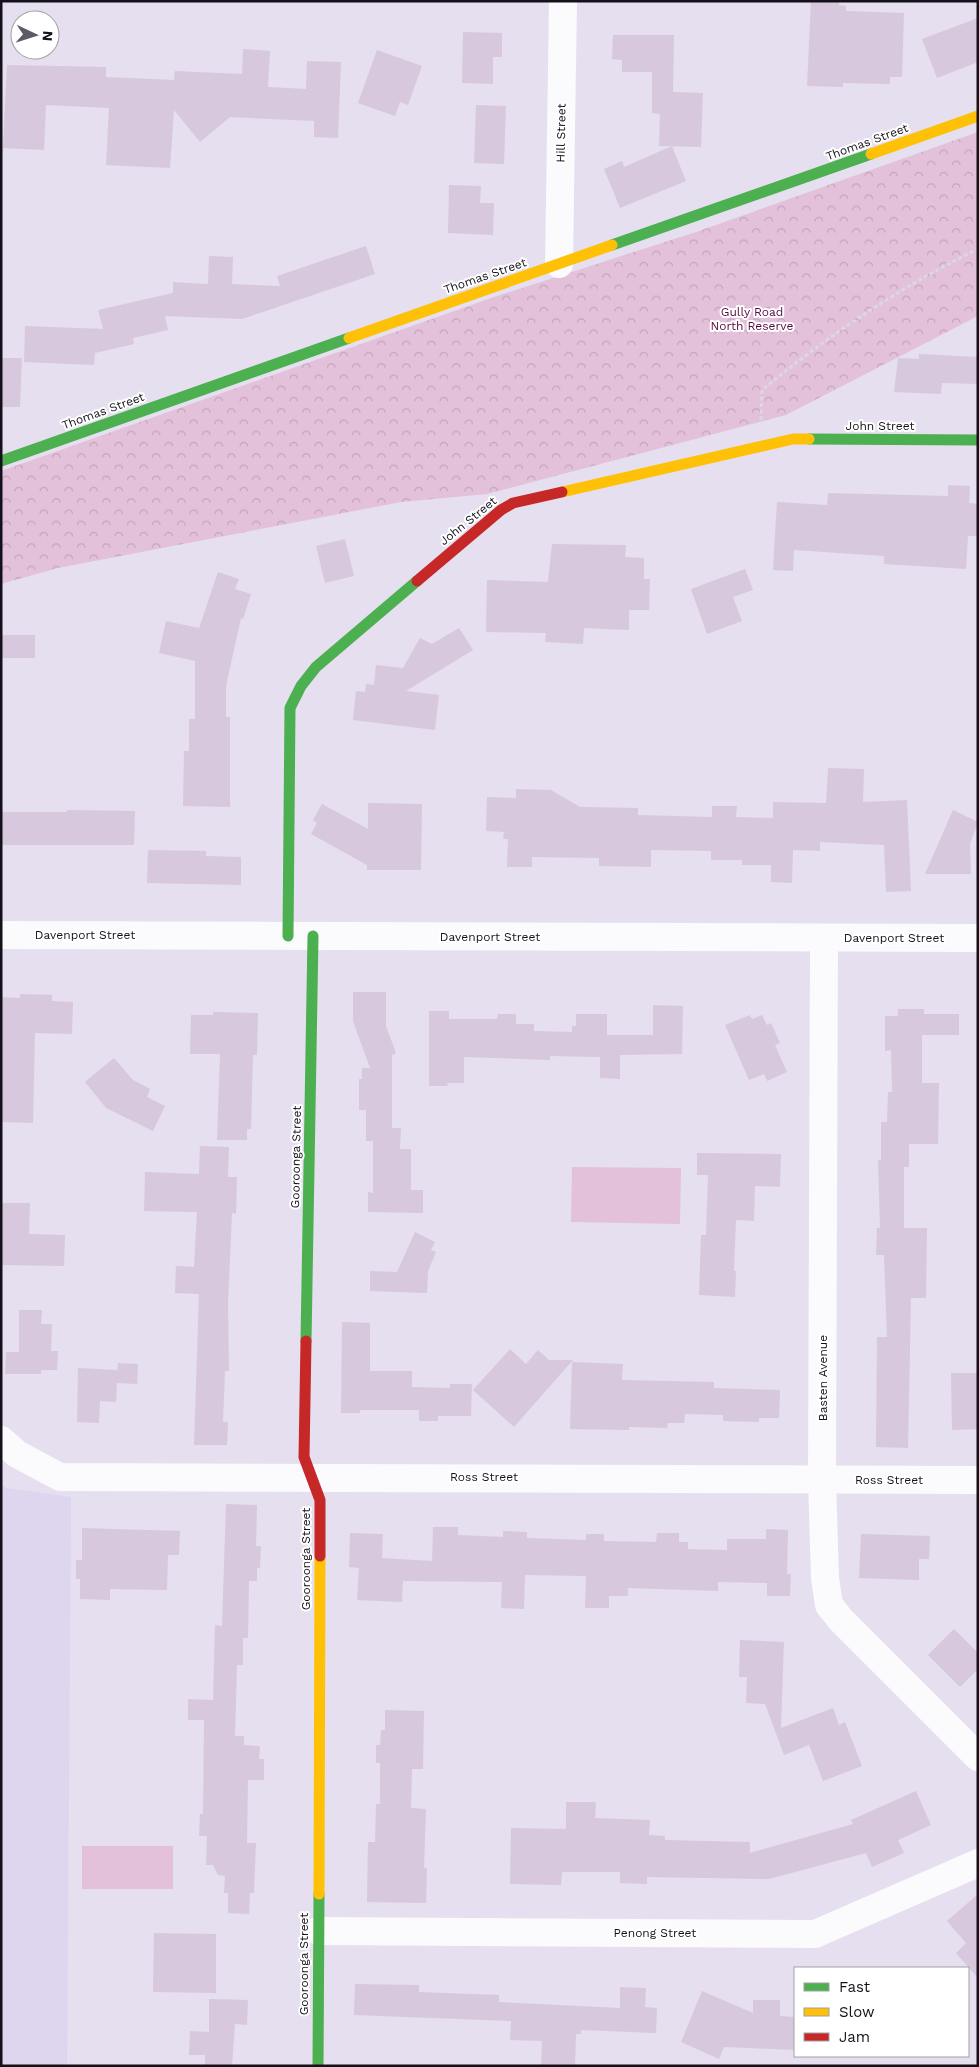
<svg xmlns="http://www.w3.org/2000/svg" width="979" height="2067" font-family="'Work Sans',sans-serif">
<style>
.built{fill:#ded5ef}
.grass{fill:#e4c1da}
.park{fill:url(#park-crowns)}
.building{fill:#d7c8dd}
.lines{fill:none;stroke-linecap:round;stroke-linejoin:round}
.path{stroke:#dad9dd;stroke-width:3;stroke-dasharray:4 2.5;stroke-linecap:butt}
.street{stroke:#fbfafd;stroke-width:28}
.fast{stroke:#4caf50;stroke-width:11}
.slow{stroke:#ffc107;stroke-width:11}
.jam{stroke:#c62828;stroke-width:11}
.labels{text-anchor:middle;stroke-width:4;stroke-linejoin:round;paint-order:stroke}
.street-label{font-size:12px;fill:#14111a;stroke:#fff}
.park-label{font-size:12px;fill:#58093e;stroke:#fff}
</style>
<defs>
<pattern id="park-crowns" width="20" height="18" patternUnits="userSpaceOnUse" patternTransform="scale(1.25)"><rect width="20" height="18" fill="#e4c1da"/><path d="M2 6a3 3 0 1 1 6 0M12 15a3 3 0 1 1 6 0" fill="none" stroke="#c3a5ba"/></pattern>
</defs>
<rect width="100%" height="100%" fill="#e5dfef"/>
<!-- built -->
<polygon class="built" points="1,1484 6,1488 71,1497 67,2066 1,2066"/>
<!-- grass -->
<g class="grass">
<polygon points="572,1167 681,1168 680,1224 571,1222"/>
<rect x="82" y="1846" width="91" height="43"/>
</g>
<!-- park -->
<polygon class="park" points="978,132 978,316 786,415 487,494 401,502 58,568 1,584 1,471 494,297 696,232"/>
<!-- building -->
<g class="building">
<polygon points="811,1 839,1 839,5 846,6 846,11 904,13 902,77 890,77 890,84 843,83 843,87 807,86"/>
<polygon points="978,18 978,62 937,78 922,39"/>
<polygon points="463,32 502,33 502,57 493,57 493,84 462,83"/>
<polygon points="613,35 674,35 673,92 703,93 701,147 659,146 660,114 652,113 652,72 622,72 622,60 612,59"/>
<polygon points="243,49 270,51 268,87 306,89 307,61 341,62 338,138 314,137 314,121 230,117 200,142 174,110 170,168 106,165 109,108 46,105 44,150 3,148 7,65 106,67 106,77 174,80 175,71 242,74"/>
<polygon points="377,50 422,66 408,105 400,102 395,116 358,103"/>
<polygon points="476,105 506,106 504,164 474,163"/>
<polygon points="672,146 686,181 620,208 604,169 622,161 624,167"/>
<polygon points="449,185 481,186 480,203 494,203 493,235 448,233"/>
<polygon points="366,246 375,274 242,319 165,316 168,330 133,338 134,344 95,353 94,365 24,362 25,326 103,329 98,310 173,293 173,282 208,284 209,256 233,257 232,284 280,286 277,276"/>
<polygon points="919,354 978,357 978,384 942,383 941,394 894,392 898,358 919,359"/>
<polygon points="1,358 22,358 20,407 1,407"/>
<polygon points="948,485 970,486 969,503 978,504 978,536 968,536 966,569 884,564 884,556 794,550 793,571 773,570 777,502 827,505 828,493 948,496"/>
<polygon points="345,539 354,576 325,583 316,546"/>
<polygon points="552,544 626,545 625,557 644,558 644,579 650,579 649,610 629,610 629,630 584,628 583,644 545,642 546,633 486,632 487,580 548,582"/>
<polygon points="745,569 753,590 733,597 742,621 707,634 691,589"/>
<polygon points="218,572 239,579 235,589 251,594 243,619 241,618 226,686 226,717 230,717 230,807 183,806 184,751 189,751 189,719 195,719 195,661 159,653 166,621 199,628"/>
<polygon points="459,628 473,650 406,691 439,695 435,730 353,720 356,691 365,692 366,684 374,685 376,665 403,668 420,638 432,644"/>
<rect x="1" y="635" width="34" height="23"/>
<polygon points="828,768 864,769 863,802 907,800 911,891 886,892 884,845 820,842 820,851 793,850 792,883 771,882 771,865 742,865 742,860 711,860 711,851 651,850 651,867 599,866 599,858 532,857 532,867 507,867 508,839 503,839 504,832 486,831 487,797 516,798 516,789 551,790 580,807 638,808 638,815 712,817 712,806 737,806 736,817 773,818 773,802 826,803"/>
<polygon points="368,803 422,804 421,870 367,870 367,865 311,834 317,823 313,820 322,804 368,829"/>
<polygon points="67,810 135,811 134,845 1,845 1,812 67,812"/>
<polygon points="953,810 978,822 970,844 971,874 925,874"/>
<polygon points="148,850 206,851 206,856 241,857 241,885 147,883"/>
<polygon points="353,992 386,992 386,1026 396,1053 392,1055 392,1128 401,1128 400,1149 411,1149 411,1190 423,1190 423,1213 368,1212 368,1192 373,1193 373,1141 366,1141 366,1110 359,1110 359,1079 362,1079 362,1068 370,1068 353,1021"/>
<polygon points="20,994 52,995 52,1001 73,1002 72,1034 35,1033 33,1123 1,1122 1,997 20,998"/>
<polygon points="653,1005 683,1006 682,1054 620,1055 620,1079 600,1078 600,1057 550,1056 550,1060 464,1057 464,1083 447,1083 448,1086 429,1086 429,1011 449,1011 449,1019 497,1019 498,1014 516,1014 516,1024 534,1024 534,1031 572,1032 572,1026 576,1026 576,1014 607,1014 607,1035 653,1035"/>
<polygon points="898,1009 924,1009 924,1014 959,1014 959,1035 922,1035 922,1083 939,1083 938,1144 909,1144 909,1167 904,1167 904,1228 927,1228 926,1298 911,1298 908,1448 876,1447 877,1337 887,1337 884,1255 876,1255 877,1228 880,1228 878,1160 881,1160 881,1122 887,1122 888,1092 892,1092 891,1050 885,1051 885,1016 898,1016"/>
<polygon points="213,1012 258,1013 257,1055 253,1055 251,1129 247,1129 247,1140 217,1140 220,1054 190,1054 191,1015 213,1015"/>
<polygon points="750,1015 752,1019 762,1015 767,1025 771,1023 780,1043 775,1045 787,1072 767,1081 764,1074 749,1080 725,1025"/>
<polygon points="114,1058 133,1080 150,1089 147,1097 165,1106 153,1131 106,1108 85,1082"/>
<polygon points="200,1146 229,1147 228,1177 237,1177 236,1214 232,1213 228,1302 229,1371 225,1371 223,1422 228,1422 227,1445 194,1445 199,1294 175,1293 176,1266 194,1267 197,1212 144,1211 145,1172 199,1174"/>
<polygon points="697,1153 781,1154 780,1187 755,1186 754,1221 736,1220 734,1271 736,1271 735,1297 699,1295 701,1235 706,1235 708,1175 697,1175"/>
<polygon points="1,1203 30,1203 29,1234 65,1235 64,1266 1,1265"/>
<polygon points="415,1232 435,1242 431,1250 436,1252 428,1271 427,1293 370,1291 370,1271 397,1272"/>
<polygon points="19,1310 42,1310 41,1324 52,1324 51,1351 58,1351 57,1370 41,1370 41,1374 5,1374 6,1352 19,1352"/>
<polygon points="342,1322 370,1323 370,1371 412,1371 412,1387 450,1388 450,1384 472,1384 471,1416 438,1416 438,1421 419,1421 419,1410 360,1410 360,1413 341,1413"/>
<polygon points="510,1349 526,1364 538,1350 549,1360 573,1360 514,1427 473,1390"/>
<polygon points="572,1362 623,1364 622,1380 714,1382 714,1388 780,1390 779,1418 759,1418 759,1422 723,1421 723,1415 685,1414 684,1423 668,1423 667,1428 629,1427 629,1430 570,1429"/>
<polygon points="118,1363 138,1364 137,1384 117,1383 116,1402 100,1401 99,1423 77,1422 78,1368 117,1370 117,1374"/>
<polygon points="951,1373 978,1373 978,1429 952,1430"/>
<polygon points="226,1504 257,1505 256,1546 261,1546 260,1568 257,1568 257,1581 249,1581 248,1638 243,1638 243,1665 237,1665 235,1736 244,1736 244,1745 260,1746 259,1759 264,1759 264,1780 248,1780 247,1843 256,1843 254,1893 250,1893 249,1914 228,1913 228,1893 224,1893 225,1876 218,1875 213,1865 206,1865 207,1836 199,1836 200,1814 203,1814 204,1720 188,1720 188,1699 213,1700 215,1625 222,1626"/>
<polygon points="433,1527 458,1527 458,1535 503,1537 503,1531 527,1532 527,1538 586,1540 586,1534 604,1534 604,1541 656,1542 657,1533 679,1533 679,1542 688,1542 688,1549 727,1550 727,1539 766,1539 766,1529 788,1530 787,1574 791,1574 790,1596 767,1596 767,1583 718,1582 718,1591 628,1588 628,1596 609,1596 609,1608 585,1608 586,1576 525,1575 524,1609 501,1608 502,1582 403,1581 402,1602 357,1600 359,1568 349,1567 350,1533 383,1534 382,1558 432,1561"/>
<polygon points="82,1528 180,1531 179,1555 168,1555 167,1590 110,1589 110,1600 80,1599 80,1579 76,1579 76,1560 82,1560"/>
<polygon points="861,1534 930,1536 929,1559 919,1559 919,1580 859,1578"/>
<polygon points="954,1629 978,1653 978,1669 960,1687 928,1655"/>
<polygon points="740,1640 784,1642 781,1728 833,1708 839,1725 845,1722 862,1766 823,1781 809,1745 784,1755 765,1704 746,1703 747,1677 739,1677"/>
<polygon points="385,1710 424,1711 423,1769 412,1769 411,1808 426,1809 424,1868 427,1868 426,1903 367,1902 368,1842 375,1842 376,1804 380,1804 380,1763 376,1763 376,1745 380,1745 381,1730 385,1730"/>
<polygon points="916,1791 931,1825 898,1840 904,1853 872,1867 866,1853 769,1879 647,1877 647,1884 620,1883 620,1872 562,1872 561,1885 510,1884 511,1828 566,1829 566,1802 596,1802 595,1818 650,1820 649,1835 665,1836 665,1840 750,1842 750,1853 853,1824 851,1820"/>
<polygon points="978,1894 978,1978 956,1953 966,1943 947,1921"/>
<polygon points="154,1933 216,1934 216,1993 153,1992"/>
<polygon points="355,1984 419,1985 419,1992 499,1995 499,2002 620,2008 620,1987 646,1988 645,2007 657,2008 656,2033 581,2030 581,2034 576,2034 575,2066 541,2066 542,2041 510,2040 511,2021 354,2015"/>
<polygon points="702,1991 753,2013 753,2000 780,2000 780,2016 795,2017 795,2050 724,2047 719,2059 681,2042"/>
<polygon points="209,1999 248,2000 247,2025 235,2024 232,2066 205,2066 205,2055 189,2055 190,2031 209,2032"/>
</g>
<g class="lines">
<!-- path -->
<path class="path" d="M761 420 762 390C829 335 900 287 978 249"/>
<!-- street -->
<g class="street">
<polyline points="559,264 563,1"/>
<polyline points="1,935 978,938"/>
<polyline points="824,938 822,1480 825,1578 829,1605 841,1620 978,1757"/>
<polyline points="1,1440 17,1454 60,1477 978,1480"/>
<polyline points="318,1931 815,1934 978,1863"/>
</g>
<!-- fast -->
<g class="fast">
<polyline points="612,245 871,154"/>
<polyline points="809,439 978,440"/>
<polyline points="1,461 349,338"/>
<polyline points="288,936 290,708 301,686 316,667 417,581"/>
<polyline points="306,1341 313,936"/>
<polyline points="318,2066 319,1894"/>
</g>
<!-- slow -->
<g class="slow">
<polyline points="871,154 978,116"/>
<polyline points="349,338 612,245"/>
<polyline points="562,492 793,439 809,439"/>
<polyline points="319,1894 320,1556"/>
</g>
<!-- jam -->
<g class="jam">
<polyline points="417,581 501,510 513,503 562,492"/>
<polyline points="306,1341 304,1457 320,1500 320,1556"/>
</g>
</g>
<g class="labels">
<!-- street labels -->
<g class="street-label">
<text transform="translate(561 133) rotate(-89)" y="4">Hill Street</text>
<text transform="translate(867 142) rotate(-20)" y="4">Thomas Street</text>
<text transform="translate(485 276) rotate(-19)" y="4">Thomas Street</text>
<text transform="translate(103 411) rotate(-20)" y="4">Thomas Street</text>
<text x="880" y="430">John Street</text>
<text transform="translate(468 521) rotate(-39)" y="4">John Street</text>
<text x="85" y="939">Davenport Street</text>
<text x="490" y="941">Davenport Street</text>
<text x="894" y="942">Davenport Street</text>
<text transform="translate(296 1157) rotate(-89)" y="4">Gooroonga Street</text>
<text transform="translate(823 1378) rotate(-90)" y="4">Basten Avenue</text>
<text x="484" y="1481">Ross Street</text>
<text x="889" y="1484">Ross Street</text>
<text transform="translate(306 1559) rotate(-90)" y="4">Gooroonga Street</text>
<text x="655" y="1937">Penong Street</text>
<text transform="translate(304 1964) rotate(-90)" y="4">Gooroonga Street</text>
</g>
<!-- park labels -->
<g class="park-label">
<text x="752" y="316">Gully Road<tspan x="752" dy="14">North Reserve</tspan></text>
</g>
</g>
<!-- border -->
<rect width="979" height="2067" fill="none" stroke="#14111a" stroke-width="5"/>
<!-- legend -->
<rect x="794" y="1967" width="175" height="90" fill="#ffffff" stroke="#a1a0a3"/>
<rect x="804" y="1983" width="25" height="8" fill="#4caf50" stroke="#a1a0a3"/>
<text x="839" y="1992" font-size="15" fill="#14111a">Fast</text>
<rect x="804" y="2008" width="25" height="8" fill="#ffc107" stroke="#a1a0a3"/>
<text x="839" y="2017" font-size="15" fill="#14111a">Slow</text>
<rect x="804" y="2033" width="25" height="8" fill="#c62828" stroke="#a1a0a3"/>
<text x="839" y="2042" font-size="15" fill="#14111a">Jam</text>
<!-- north arrow -->
<g transform="translate(35 35) rotate(94)"><circle r="24" fill="#ffffff" stroke="#a1a0a3"/>
<path d="M0-4L9 19L0 12L-9 19Z" fill="#5d5965"/>
<text y="-8" font-size="14" font-weight="bold" text-anchor="middle" fill="#14111a">N</text>
</g>
</svg>
